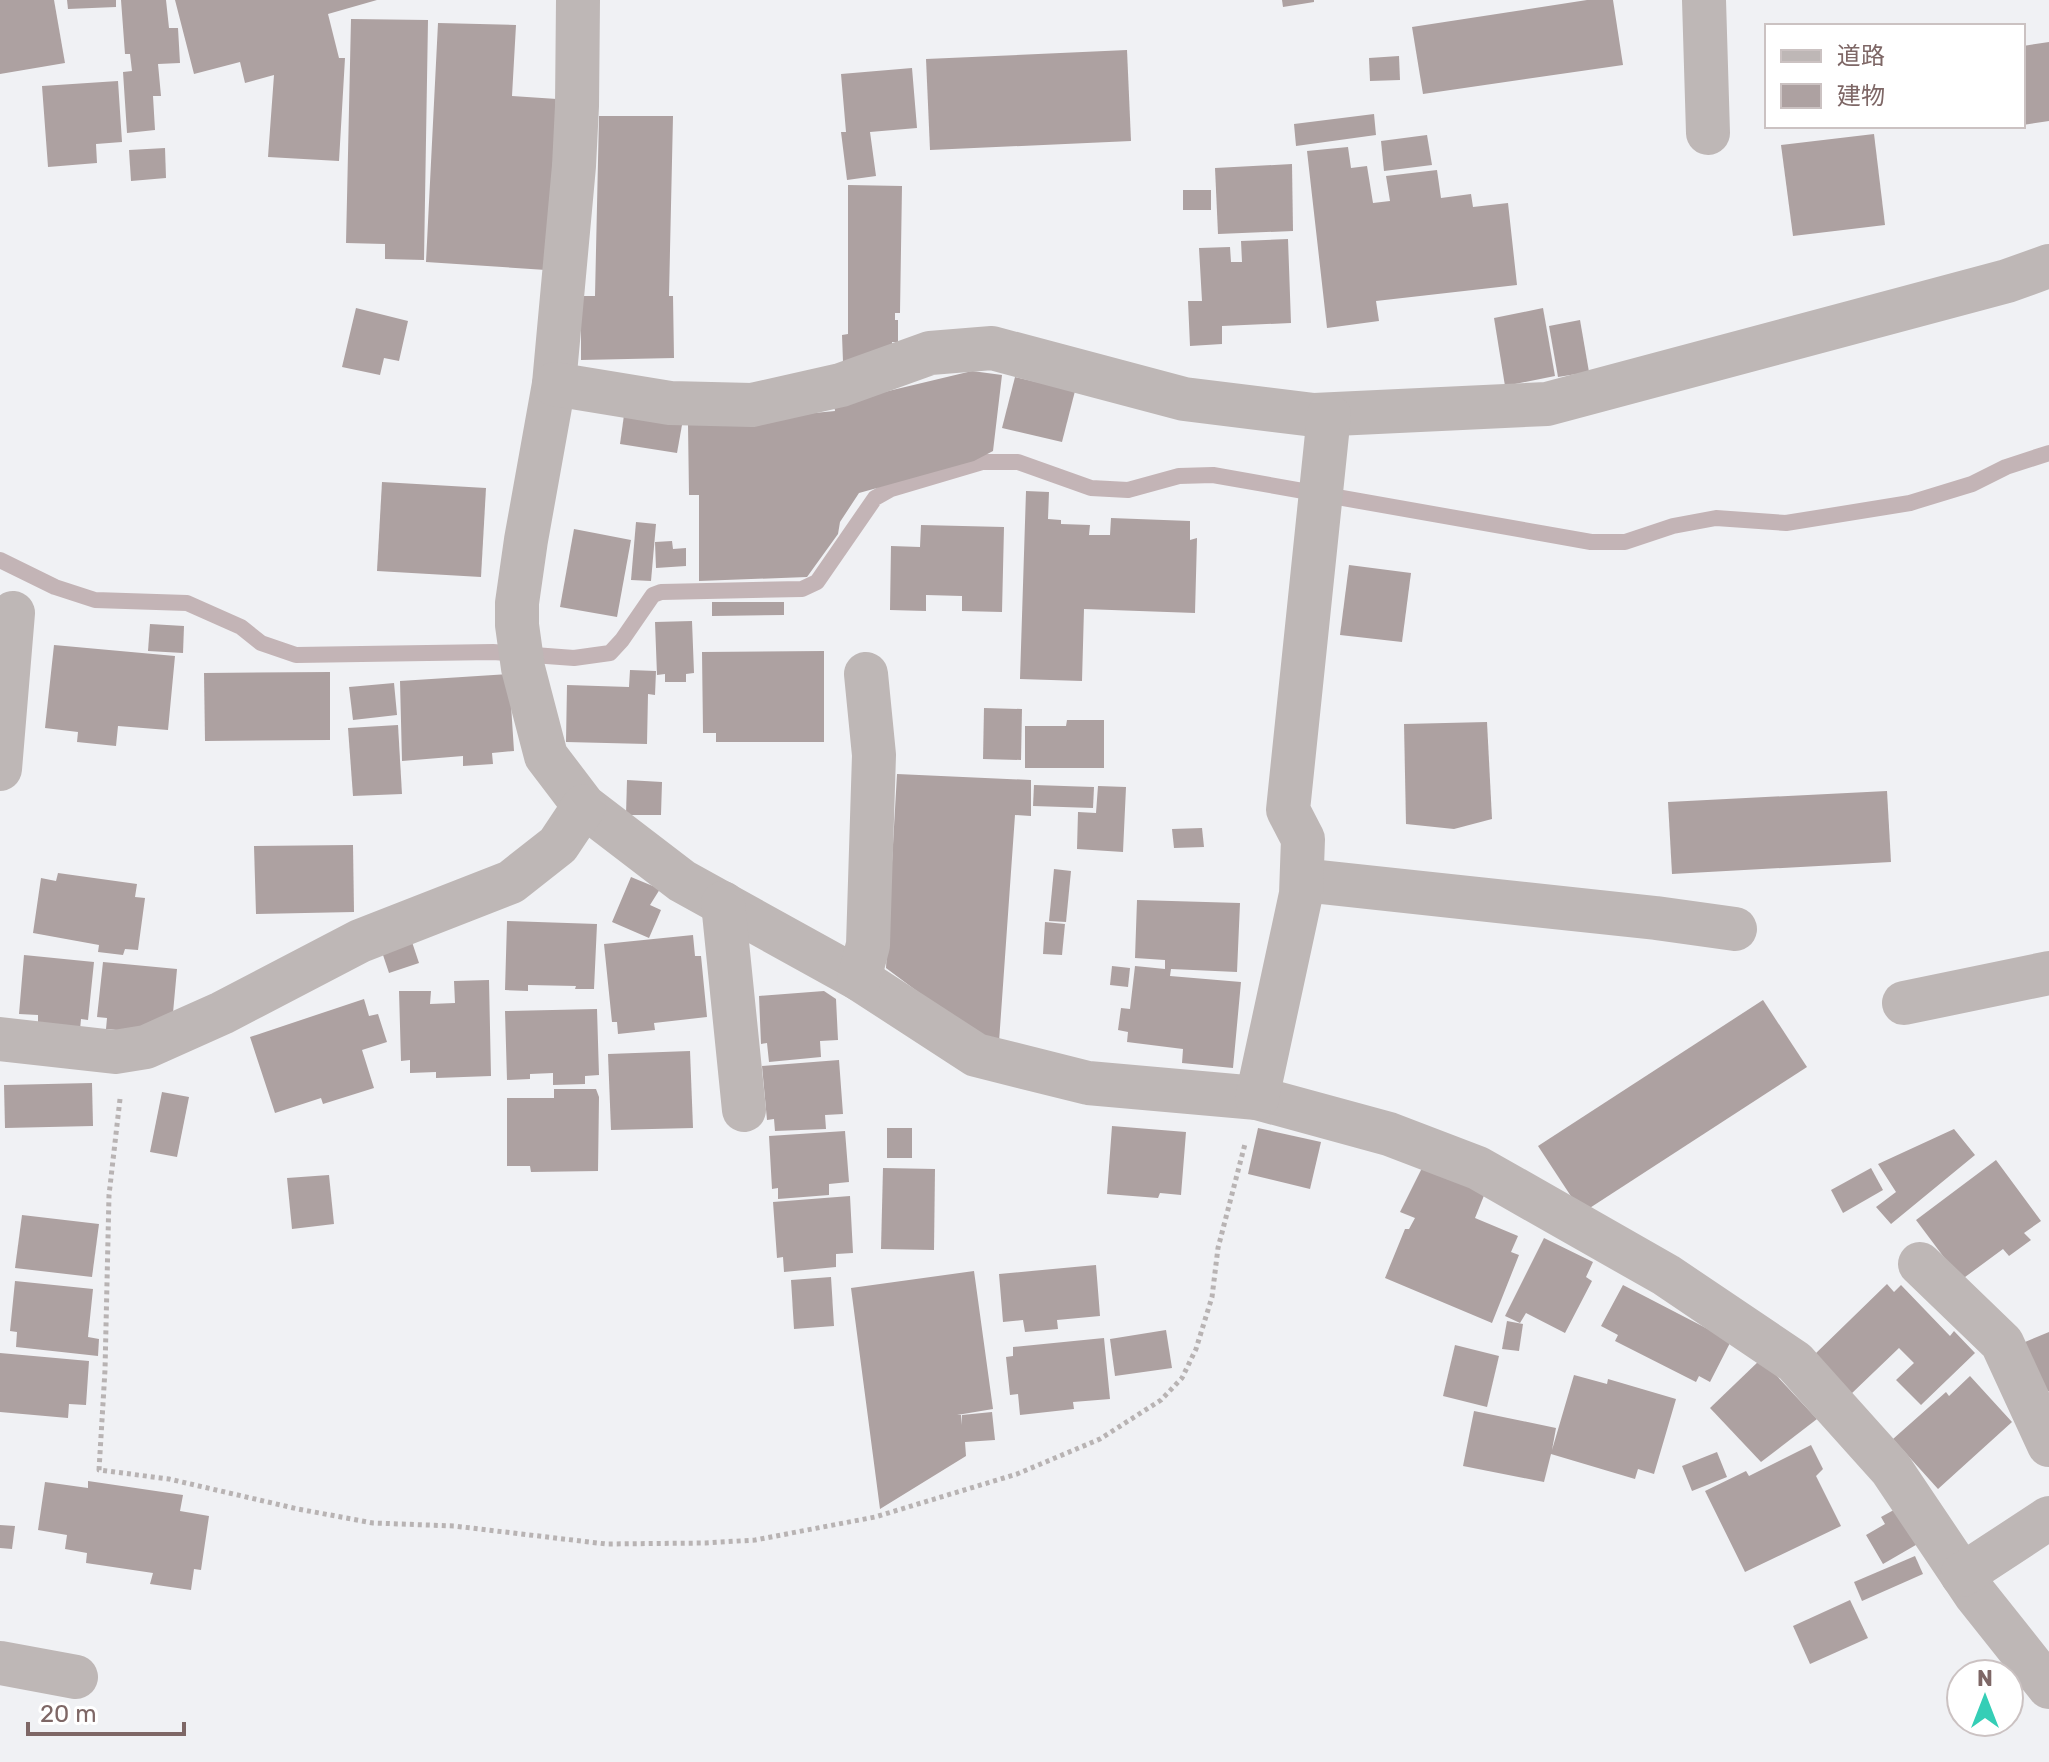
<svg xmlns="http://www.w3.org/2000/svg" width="2049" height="1762" font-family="Rubik,'Noto Sans JP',sans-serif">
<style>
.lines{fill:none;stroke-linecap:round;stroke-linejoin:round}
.stream{stroke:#c3b4b6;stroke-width:16}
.building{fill:#ada1a1}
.path{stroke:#b8b3b3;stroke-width:5;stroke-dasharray:4 4;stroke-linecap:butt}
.minor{stroke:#beb7b6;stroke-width:44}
</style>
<rect width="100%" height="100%" fill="#f0f1f4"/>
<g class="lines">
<!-- stream -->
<polyline class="stream" points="0,560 55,587 95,600 187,603 241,627 261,643 296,655 493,652 574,658 610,653 622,640 653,595 661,592 802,589 817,582 875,498 891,489 982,462 1018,462 1091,488 1128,490 1179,476 1213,475 1591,542 1625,542 1673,526 1716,518 1786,523 1910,503 1972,484 2006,467 2049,453"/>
</g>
<!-- building -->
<g class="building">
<polygon points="0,0 54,0 65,63 0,74"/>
<polygon points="67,0 116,0 116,7 68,9"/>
<polygon points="121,0 166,0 169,28 178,28 180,63 158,64 161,96 153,96 155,130 127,133 123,72 132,71 130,54 125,54"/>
<polygon points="175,0 377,0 328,14 339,58 345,58 339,161 268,157 274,75 245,83 240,62 194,74"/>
<polygon points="1282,0 1314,0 1314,2 1283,7"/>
<polygon points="1587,0 1613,0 1623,65 1423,94 1412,27"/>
<polygon points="351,19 428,20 424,260 385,259 385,244 346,243"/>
<polygon points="438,23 516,25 512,96 557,99 546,270 426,262"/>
<polygon points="2049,42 2049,121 2023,125 2023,46"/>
<polygon points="1127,50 1131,141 930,150 926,59"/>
<polygon points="1399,56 1400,80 1370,81 1369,58"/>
<polygon points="912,68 917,128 870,132 876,176 847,180 841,132 846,132 841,74"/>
<polygon points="118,81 122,142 96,144 97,163 48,167 42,86"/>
<polygon points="1374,114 1376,135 1296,146 1294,124"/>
<polygon points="599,116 673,116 669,296 673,296 674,358 581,360 581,296 595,296"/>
<polygon points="1874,134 1885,225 1793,236 1781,145"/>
<polygon points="1427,135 1432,165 1384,171 1381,141"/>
<polygon points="1348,147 1351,168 1367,166 1373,203 1390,201 1386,176 1437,170 1441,198 1471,194 1473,207 1508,203 1517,285 1376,301 1379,321 1327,328 1307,151"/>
<polygon points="165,148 166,178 131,181 129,150"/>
<polygon points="1292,164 1293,231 1218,234 1215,168"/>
<polygon points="848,185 902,186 900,313 895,313 895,320 898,320 898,342 892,342 893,352 843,362 842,335 848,334"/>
<rect x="1183" y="190" width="28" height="20"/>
<polygon points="1288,239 1291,323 1222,326 1222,344 1190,346 1188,301 1202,301 1199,248 1230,247 1231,262 1242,262 1241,241"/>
<polygon points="356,308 408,321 399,361 384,358 380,375 342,367"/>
<polygon points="1543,308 1555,376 1505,386 1494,318"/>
<polygon points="1580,320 1589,372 1558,377 1549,326"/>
<polygon points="972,371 1002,375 993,451 974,461 859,493 840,522 838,534 807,577 699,581 699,495 689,495 688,425 835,411 834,404"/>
<polygon points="1015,377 1075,391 1062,442 1002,428"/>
<polygon points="624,415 682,425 677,453 620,444"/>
<polygon points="382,482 486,488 481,577 377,571"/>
<polygon points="1026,491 1049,492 1048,519 1061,520 1061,524 1090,525 1089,535 1110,535 1111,518 1190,521 1190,540 1197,538 1195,613 1084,609 1082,681 1020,679"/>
<polygon points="636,522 656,524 651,581 631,580"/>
<polygon points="921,525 1004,527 1002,612 962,611 962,596 926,595 926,611 890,610 891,546 920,547"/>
<polygon points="574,529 631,540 617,617 560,607"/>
<polygon points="672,541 673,549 686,548 686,566 656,568 655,542"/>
<polygon points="1349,565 1411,573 1402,642 1340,635"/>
<polygon points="712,602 784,602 784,615 712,616"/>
<polygon points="692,621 694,673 686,674 686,682 665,682 665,674 657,675 655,622"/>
<polygon points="150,624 184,626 183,653 148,651"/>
<polygon points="54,645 175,656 168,730 118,726 116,746 77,742 78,732 45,728"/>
<polygon points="824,651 824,742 716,742 716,733 703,733 702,652"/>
<polygon points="630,670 656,671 655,695 648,694 647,744 566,742 567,685 629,687"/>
<polygon points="330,672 330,740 205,741 204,673"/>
<polygon points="509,674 514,751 492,753 493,764 463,766 463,756 402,761 400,681"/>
<polygon points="394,683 397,715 353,720 349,687"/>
<polygon points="984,708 1022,709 1021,760 983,759"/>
<polygon points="1067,720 1104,720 1104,768 1025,768 1025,726 1066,726"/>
<polygon points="1487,722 1492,819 1454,829 1406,824 1404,724"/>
<polygon points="398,725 402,794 353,796 348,728"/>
<polygon points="897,774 1031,780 1031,816 1015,815 999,1042 965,1027 886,968"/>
<polygon points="627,780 662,782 661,815 626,815"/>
<polygon points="1034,785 1094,787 1093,808 1033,806"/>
<polygon points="1098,786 1126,787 1123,852 1077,849 1078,812 1096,813"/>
<polygon points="1887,791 1891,862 1672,874 1668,802"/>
<polygon points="1202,828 1204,847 1174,848 1172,829"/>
<polygon points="353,845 354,912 256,914 254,846"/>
<polygon points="1054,869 1071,871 1066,922 1049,921"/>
<polygon points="58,873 137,884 135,897 145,898 138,950 125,949 123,955 98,952 99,945 33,933 41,878 56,881"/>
<polygon points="631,877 660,889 650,905 661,910 649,938 612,922"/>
<polygon points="1137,900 1240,903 1237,972 1171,969 1170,976 1241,982 1233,1068 1182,1063 1183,1049 1127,1042 1128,1032 1118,1030 1121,1008 1130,1009 1135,966 1165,969 1165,960 1135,958"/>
<polygon points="507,921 597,924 594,989 575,989 576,986 528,985 528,991 505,990"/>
<polygon points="1045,922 1065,924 1062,955 1043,954"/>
<polygon points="693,935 695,956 701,956 707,1017 654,1023 655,1030 618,1034 617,1022 612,1022 604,944"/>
<polygon points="410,936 419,963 389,973 380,946"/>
<polygon points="24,955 94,962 88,1020 81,1019 80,1030 38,1026 38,1015 19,1014"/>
<polygon points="103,962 177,969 172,1024 150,1033 106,1029 107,1018 97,1017"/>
<polygon points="1112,966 1130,968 1128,987 1110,985"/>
<polygon points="489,980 491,1076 436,1078 436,1072 410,1073 410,1060 401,1061 399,991 431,991 430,1004 455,1003 454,981"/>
<polygon points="824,991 836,999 838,1040 820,1041 821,1057 769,1062 767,1043 761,1044 759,996"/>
<polygon points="364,999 369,1016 378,1014 387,1042 362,1050 374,1088 323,1104 321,1098 275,1113 250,1037"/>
<polygon points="1763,1000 1807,1067 1582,1213 1538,1146"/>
<polygon points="597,1009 599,1075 585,1076 585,1084 553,1085 553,1073 530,1074 530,1079 507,1080 505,1011"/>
<polygon points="690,1051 693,1128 611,1130 608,1054"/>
<polygon points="839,1060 843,1114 825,1115 826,1129 775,1131 774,1119 767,1120 762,1066"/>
<polygon points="92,1083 93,1126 5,1128 4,1085"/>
<polygon points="554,1089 596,1089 599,1097 598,1171 531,1172 530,1166 507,1166 507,1098 554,1098"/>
<polygon points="162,1092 189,1097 177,1157 150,1152"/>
<polygon points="1112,1126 1186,1132 1181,1195 1160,1193 1158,1198 1107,1194"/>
<rect x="887" y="1128" width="25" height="30"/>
<polygon points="1258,1128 1321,1142 1310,1189 1248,1174"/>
<polygon points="1954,1129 1975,1155 1891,1224 1876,1207 1896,1192 1878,1164"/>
<polygon points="845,1131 849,1182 829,1184 829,1195 778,1199 778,1188 772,1189 769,1136"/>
<polygon points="1996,1160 2041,1221 2024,1233 2031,1240 2009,1256 2003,1249 1961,1280 1916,1220"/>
<polygon points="1423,1166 1485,1193 1475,1218 1518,1236 1511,1252 1519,1255 1492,1323 1385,1278 1405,1229 1409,1229 1415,1218 1400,1212"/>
<polygon points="883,1168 935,1169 934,1250 881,1249"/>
<polygon points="1871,1168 1883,1190 1843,1213 1831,1190"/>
<polygon points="329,1175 334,1224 292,1229 287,1178"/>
<polygon points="850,1196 853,1253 836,1254 836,1267 784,1272 783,1257 777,1258 773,1202"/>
<polygon points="22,1215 99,1224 92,1277 15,1268"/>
<polygon points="1544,1238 1593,1262 1586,1277 1592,1281 1565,1333 1526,1313 1520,1323 1505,1316"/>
<polygon points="1096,1265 1100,1316 1057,1320 1058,1329 1025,1332 1023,1320 1003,1322 999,1274"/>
<polygon points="974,1271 993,1409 957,1415 961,1415 962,1425 962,1415 992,1412 995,1440 965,1442 966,1456 880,1509 851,1288"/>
<polygon points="831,1277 834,1326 794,1329 791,1280"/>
<polygon points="15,1281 93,1289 88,1337 99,1339 98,1356 16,1347 17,1332 10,1331"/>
<polygon points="1887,1284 1894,1292 1901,1285 1950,1336 1954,1331 1975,1353 1921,1405 1896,1380 1914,1363 1899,1348 1850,1395 1813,1356"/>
<polygon points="1623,1285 1731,1341 1710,1382 1699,1376 1696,1382 1615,1341 1618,1335 1601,1326"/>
<polygon points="1507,1321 1523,1324 1519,1351 1502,1349"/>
<polygon points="1166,1330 1172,1368 1115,1376 1110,1339"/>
<polygon points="2049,1332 2049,1391 2046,1393 2025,1342"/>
<polygon points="1104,1338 1110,1399 1073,1402 1074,1409 1020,1415 1018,1394 1010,1395 1006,1357 1013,1356 1013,1347"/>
<polygon points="1455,1345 1499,1356 1487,1407 1443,1396"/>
<polygon points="0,1353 89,1361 86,1405 69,1404 68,1418 0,1412"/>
<polygon points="1761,1359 1817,1419 1761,1462 1710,1408"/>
<polygon points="1574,1375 1607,1384 1608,1379 1676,1399 1654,1474 1638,1469 1635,1479 1551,1454 1544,1482 1463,1466 1474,1411 1556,1428 1552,1450"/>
<polygon points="1970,1376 2012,1422 1938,1489 1893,1439 1946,1392 1949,1396"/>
<polygon points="1811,1445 1823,1469 1816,1476 1841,1526 1745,1572 1705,1491 1746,1471 1749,1476"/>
<polygon points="1717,1452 1727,1477 1692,1491 1682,1466"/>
<polygon points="88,1481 183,1495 180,1511 209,1516 201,1570 194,1569 191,1590 150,1584 153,1573 86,1563 87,1553 65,1549 67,1535 38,1530 45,1482 88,1488"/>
<polygon points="1901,1506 1921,1542 1883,1564 1866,1535 1885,1524 1881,1517"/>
<polygon points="0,1525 15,1526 12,1549 0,1548"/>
<polygon points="1915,1556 1923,1574 1862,1601 1854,1582"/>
<polygon points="1850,1600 1868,1638 1810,1664 1793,1626"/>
</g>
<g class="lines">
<!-- path -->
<polyline class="path" points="120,1099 109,1195 105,1370 99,1470 169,1479 298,1509 373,1523 454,1526 606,1544 706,1543 755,1540 875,1517 1017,1474 1100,1439 1161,1400 1182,1378 1196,1349 1212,1297 1218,1248 1245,1144"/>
<!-- minor -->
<g class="minor">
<polyline points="578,0 577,106 574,166 554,384 526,540 517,603 517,625 523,668 546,756 584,806 682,881 859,979 976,1055 1088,1083 1257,1098 1389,1134 1478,1168 1666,1275 1795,1362 1891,1469 1975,1594 2049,1687"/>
<polyline points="1704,0 1708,133"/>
<polyline points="554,384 670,403 752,405 841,385 930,353 992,348 1184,399 1314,415 1547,404 2007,281 2049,266"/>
<polyline points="0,769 13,613"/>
<polyline points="1302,880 1656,918 1735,929"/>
<polyline points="723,903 744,1110"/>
<polyline points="859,979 868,945 874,755 866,674"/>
<polyline points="1904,1003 2049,973"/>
<polyline points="0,1039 115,1052 146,1047 222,1013 360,941 511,882 558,845 584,806"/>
<polyline points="1257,1098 1301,894 1303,839 1288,810 1329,415"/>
<polyline points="1920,1264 2002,1343 2049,1445"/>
<polyline points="1962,1575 2049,1518"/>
<polyline points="0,1663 76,1677"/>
</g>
</g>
<!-- legend -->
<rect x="1765" y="24" width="260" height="104" fill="#ffffff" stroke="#cbc2c2" stroke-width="2"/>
<rect x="1781" y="50" width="40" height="12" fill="#beb7b6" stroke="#cbc2c2" stroke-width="2"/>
<text x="1837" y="64" font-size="24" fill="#7e6766">道路</text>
<rect x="1781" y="84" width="40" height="24" fill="#ada1a1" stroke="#cbc2c2" stroke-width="2"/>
<text x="1837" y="104" font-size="24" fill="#7e6766">建物</text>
<!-- north arrow -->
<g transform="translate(1985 1698)"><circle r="38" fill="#ffffff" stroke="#cbc2c2" stroke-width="2"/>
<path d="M0-6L14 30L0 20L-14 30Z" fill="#35ceb6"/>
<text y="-12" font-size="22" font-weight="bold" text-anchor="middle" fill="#7e6766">N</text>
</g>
<!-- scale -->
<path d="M28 1722v12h156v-12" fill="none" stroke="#7e6766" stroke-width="4"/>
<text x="40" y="1722" font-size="24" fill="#7e6766" stroke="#ffffff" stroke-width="6" paint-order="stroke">20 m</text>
</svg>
